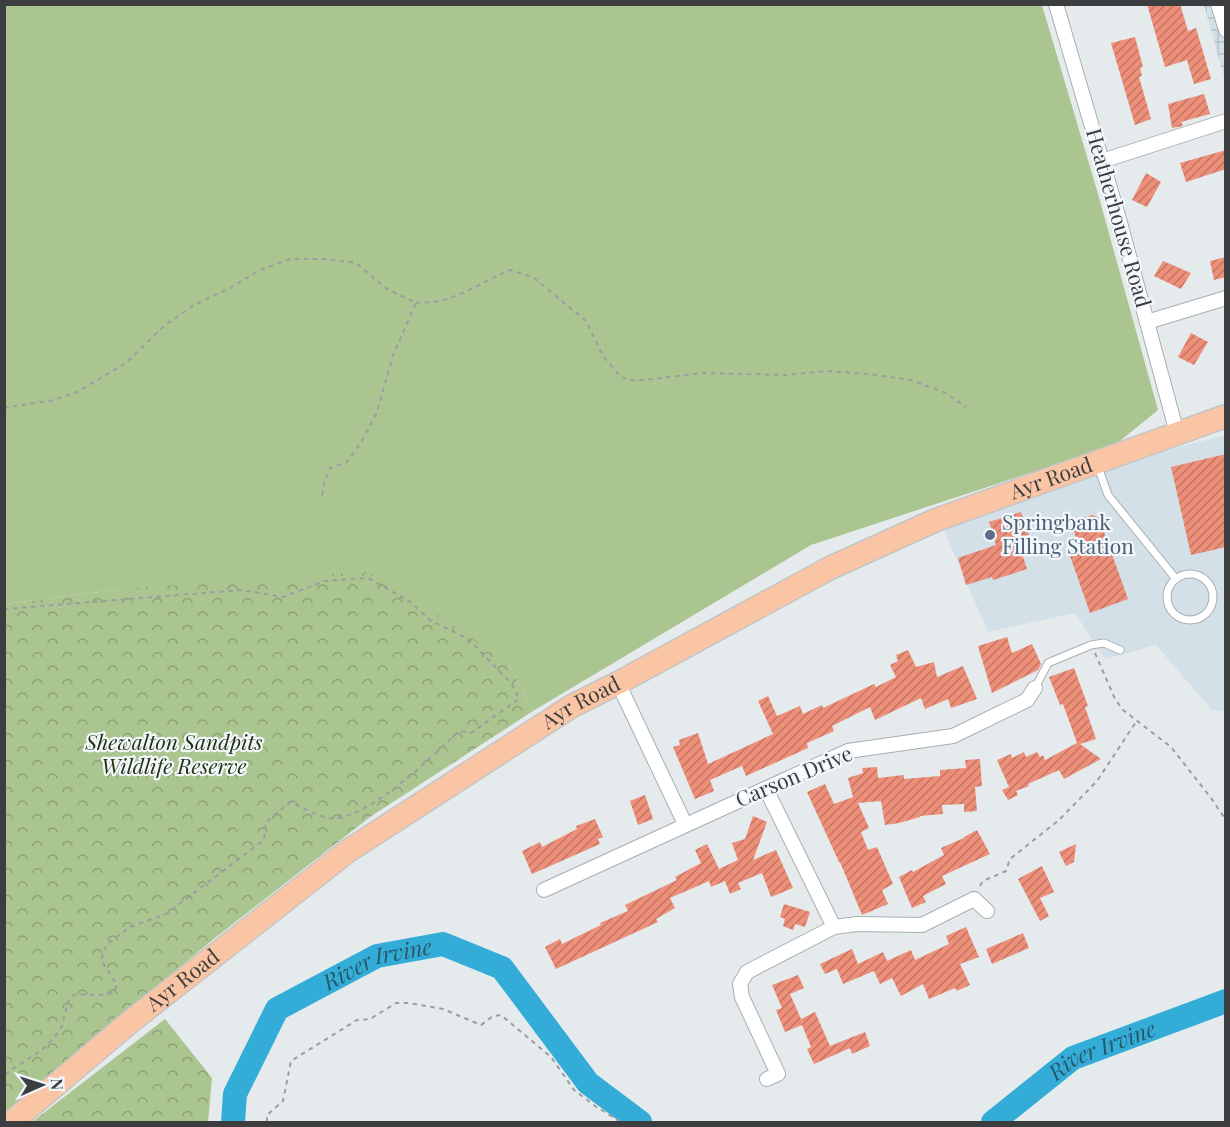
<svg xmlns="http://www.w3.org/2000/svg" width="1230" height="1127" font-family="'Playfair Display',serif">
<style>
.built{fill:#d4e0e8}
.industrial{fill:url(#industrial-grid)}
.green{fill:#abc590}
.park{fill:url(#park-crowns)}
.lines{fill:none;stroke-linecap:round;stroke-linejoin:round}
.river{stroke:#33add8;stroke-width:24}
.building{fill:url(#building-hatch)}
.service-casing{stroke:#aaaeb2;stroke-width:9}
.minor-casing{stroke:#aaaeb2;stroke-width:16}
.primary-casing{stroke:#c4c5c5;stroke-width:25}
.path{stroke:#9b9ea1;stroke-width:2;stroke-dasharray:4.5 4.5;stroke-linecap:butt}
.service{stroke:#fff;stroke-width:7}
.minor{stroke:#fff;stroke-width:14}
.primary{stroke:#fac5a4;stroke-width:22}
.service-dot{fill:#5c6f8a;stroke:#f2f7fb;stroke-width:2}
.labels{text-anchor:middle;stroke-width:4.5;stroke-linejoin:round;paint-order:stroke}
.street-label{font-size:21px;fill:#3b3d3e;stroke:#f2f7fb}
.service-label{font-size:21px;fill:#4e5e75;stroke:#f2f7fb;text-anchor:start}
.park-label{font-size:21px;font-style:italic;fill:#233310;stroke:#f2f7fb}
.water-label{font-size:22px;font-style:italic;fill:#28576a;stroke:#f2f7fb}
</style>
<defs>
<pattern id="industrial-grid" width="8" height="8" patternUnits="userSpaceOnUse" patternTransform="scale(1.5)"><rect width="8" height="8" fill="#d4e0e8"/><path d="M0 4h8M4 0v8" fill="none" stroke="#b7c1c8"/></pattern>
<pattern id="park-crowns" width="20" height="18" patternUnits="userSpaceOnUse" patternTransform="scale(1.5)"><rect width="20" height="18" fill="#abc590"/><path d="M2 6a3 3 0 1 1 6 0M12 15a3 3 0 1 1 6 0" fill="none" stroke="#8ca177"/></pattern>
<pattern id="building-hatch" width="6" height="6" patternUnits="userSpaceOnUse" patternTransform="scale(1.5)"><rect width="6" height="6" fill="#ee8f7a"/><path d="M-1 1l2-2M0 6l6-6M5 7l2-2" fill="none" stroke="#c27665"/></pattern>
</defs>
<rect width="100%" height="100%" fill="#e5eaed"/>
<!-- built -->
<polygon class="built" points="1225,435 1225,712 1212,710 1156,645 1105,659 1075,613 988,632 943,528 1137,458"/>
<!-- industrial -->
<polygon class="industrial" points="1204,5 1225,5 1225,81"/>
<!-- green -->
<polygon class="green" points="4,5 1042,5 1098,194 1158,410 1115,445 811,545 533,711 509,664 123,589 5,604"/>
<!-- park -->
<g class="park">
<polygon points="366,572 402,590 509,664 533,711 370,817 215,938 5,1112 5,604 123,589"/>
<polygon points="165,1019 212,1078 208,1122 32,1122"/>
</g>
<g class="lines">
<!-- river -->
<g class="river">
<path id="s1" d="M233 1122 235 1094 277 1009 377 956 443 944 502 968 588 1083 640 1122"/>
<path id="s2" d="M993 1122 1073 1058 1226 1001"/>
</g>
</g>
<!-- building -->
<g class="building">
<polygon points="1147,4 1180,4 1188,31 1196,28 1211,79 1194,84 1187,60 1165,67"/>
<polygon points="1135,37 1143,67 1140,68 1142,76 1139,77 1151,119 1135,125 1111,43"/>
<polygon points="1204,94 1210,114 1181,122 1183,126 1172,128 1168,104"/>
<polygon points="1226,150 1226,169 1186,182 1180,163"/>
<polygon points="1146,173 1161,182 1147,207 1132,200"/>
<polygon points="1226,257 1226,277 1214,280 1210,261"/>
<polygon points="1163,261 1191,273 1181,289 1154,276"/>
<polygon points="1191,333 1208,342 1194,365 1178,357"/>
<polygon points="1226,454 1226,547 1191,555 1171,467"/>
<polygon points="1021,512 1029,535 1017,538 1027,569 993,580 992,577 966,585 958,558 996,545 989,522"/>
<polygon points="1092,515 1099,518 1128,599 1090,613 1070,556 1080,552 1072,524 1076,520"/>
<polygon points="1007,637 1012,653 1032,644 1041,664 1038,670 992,693 978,646"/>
<polygon points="908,650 916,667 934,662 937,677 963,666 977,699 951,708 948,699 925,709 921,698 875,720 870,707 832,726 834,731 807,743 808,748 746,776 742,766 710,780 714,791 695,799 673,747 680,745 679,740 698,733 708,764 773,734 758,701 768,696 777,716 800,706 803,714 822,705 823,708 874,684 876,687 896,677 890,665 898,661 896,655"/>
<polygon points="1074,668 1088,706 1085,707 1096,739 1080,744 1101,759 1064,779 1059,770 1028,784 1029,786 1016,791 1018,795 1008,800 1002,790 1009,787 997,760 1011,754 1012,758 1024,752 1026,757 1037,752 1040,757 1043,755 1045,760 1077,743 1063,704 1060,705 1049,677"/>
<polygon points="980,759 982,786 975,787 977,811 964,812 964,804 942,805 943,814 920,816 920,817 899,823 885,825 881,801 858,803 869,828 861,832 868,850 877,847 893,884 882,890 888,904 862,915 840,862 839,862 807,792 825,784 834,804 853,797 848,778 863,773 862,768 877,767 878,778 904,775 904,779 940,776 940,770 966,768 965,760"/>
<polygon points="645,795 653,819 638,825 630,801"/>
<polygon points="753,816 767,822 753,860 776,850 793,888 771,897 762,873 738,883 741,889 730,894 725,881 711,887 709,881 670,898 675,908 656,919 658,922 556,969 545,947 560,939 562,944 601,925 600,923 628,911 625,905 677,880 675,877 701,863 695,850 707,844 719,869 738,860 732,843 745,839"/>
<polygon points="595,819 603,837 598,839 600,844 532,874 522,851 540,842 542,847 577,829 576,826"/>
<polygon points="977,830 990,854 942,876 946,884 923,896 926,902 912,908 899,877 912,870 913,872 944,855 941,848 964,838 964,837"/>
<polygon points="1076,844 1074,862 1066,866 1059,852"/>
<polygon points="1042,866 1054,892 1040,898 1049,916 1040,921 1018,879"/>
<polygon points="784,904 810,912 805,927 795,924 793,930 783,926 785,919 780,917"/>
<polygon points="966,927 979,957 960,964 970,985 957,991 955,988 929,999 923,984 901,996 892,978 880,984 874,971 843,984 837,969 825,974 820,964 852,949 858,964 883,952 887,961 911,950 915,960 949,944 946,936"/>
<polygon points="1023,933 1029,948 992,964 986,949"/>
<polygon points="798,975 804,988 790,994 801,1019 815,1012 830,1046 865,1032 870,1046 852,1054 850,1048 814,1064 807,1049 811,1047 802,1025 785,1032 776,1010 782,1008 772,985"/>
</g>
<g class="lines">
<defs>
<g id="service">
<polyline points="1098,467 1108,495 1176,579"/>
<circle cx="1190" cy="597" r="23"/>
<polyline points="1035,688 1048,663 1091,645 1104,643 1120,650"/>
</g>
<g id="minor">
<polyline points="1056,4 1119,219 1177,433"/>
<polyline points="1218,4 1226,30"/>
<polyline points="1102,161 1226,121"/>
<polyline points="1147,322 1226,298"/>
<polyline points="618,683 685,824"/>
<polyline points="766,789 834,927"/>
<polyline points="544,890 848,751 953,736 1027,700 1035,688"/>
<polyline points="767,1079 778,1074 742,997 740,984 747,972 834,927 857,924 922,925 974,899 987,911"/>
</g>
<g id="primary">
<path id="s3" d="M12 1122 130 1022 348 851 572 706 618 683 830 568 936 520 1226 416"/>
</g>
</defs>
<!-- service casing -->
<use href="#service" class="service-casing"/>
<!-- minor casing -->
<use href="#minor" class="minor-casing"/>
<!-- primary casing -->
<use href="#primary" class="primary-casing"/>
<!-- path -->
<g class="path">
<path d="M416 303C423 302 432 303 440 301 465 295 487 279 511 270L534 278 586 321 603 356 621 377 636 381 702 373 787 375 826 371 869 374 911 380 946 393 966 407"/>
<polyline points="4,408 54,400 77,392 126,363 164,326 194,305 230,288 260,270 291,259 326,259 356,263 387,289 416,303 393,355 377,412 362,441 347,462 330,468 325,480 322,496"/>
<path d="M4 609 241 590 283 597 325 581 368 578 412 603 430 620 468 639 511 683 519 699 471 733 459 731C432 756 367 822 329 818 316 816 302 807 290 802L266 822 264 840 166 914 130 927 107 944 101 960 117 985 114 992C97 998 88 992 71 996 66 1006 65 1013 63 1023 61 1030 52 1040 46 1046 34 1058 16 1064 4 1076"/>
<polyline points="1095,653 1115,699 1123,710 1171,747 1211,798 1226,820"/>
<polyline points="980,886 983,881 1006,871 1010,859 1059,820 1097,781 1136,722"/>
<polyline points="267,1122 267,1115 283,1101 291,1061 357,1020 370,1019 396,1003 409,1003 443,1009 481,1025 493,1016 501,1015 551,1057 574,1090 595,1106 621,1122"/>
</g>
<!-- service -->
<use href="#service" class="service"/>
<!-- minor -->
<use href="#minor" class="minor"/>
<!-- primary -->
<use href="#primary" class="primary"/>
</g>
<!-- markers -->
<circle class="service-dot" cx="990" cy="535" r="6"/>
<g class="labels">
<!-- street labels -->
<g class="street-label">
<text transform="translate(1118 218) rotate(74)" y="7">Heatherhouse Road</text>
<text dy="7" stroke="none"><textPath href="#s3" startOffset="1230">Ayr Road</textPath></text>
<text dy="7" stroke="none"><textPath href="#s3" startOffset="708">Ayr Road</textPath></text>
<text transform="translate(794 777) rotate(-23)" y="7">Carson Drive</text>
<text dy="7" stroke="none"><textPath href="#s3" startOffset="222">Ayr Road</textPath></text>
</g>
<!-- service labels -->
<g class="service-label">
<text x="1002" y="530">Springbank<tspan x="1002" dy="24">Filling Station</tspan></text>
</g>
<!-- park labels -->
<g class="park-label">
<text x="174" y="750">Shewalton Sandpits<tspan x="174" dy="24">Wildlife Reserve</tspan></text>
</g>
<!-- water labels -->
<g class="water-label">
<text dy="8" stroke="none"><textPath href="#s1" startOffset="234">River Irvine</textPath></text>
<text dy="8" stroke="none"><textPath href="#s2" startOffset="132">River Irvine</textPath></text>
</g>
</g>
<!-- border -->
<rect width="1230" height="1127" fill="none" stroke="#3b3d3e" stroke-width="12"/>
<!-- north arrow -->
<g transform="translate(42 1085) rotate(87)" stroke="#f2f7fb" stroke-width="4.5" paint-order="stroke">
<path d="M0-4.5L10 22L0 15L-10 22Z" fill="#3b3d3e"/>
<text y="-9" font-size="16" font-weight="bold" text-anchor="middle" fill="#3b3d3e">N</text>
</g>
</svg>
